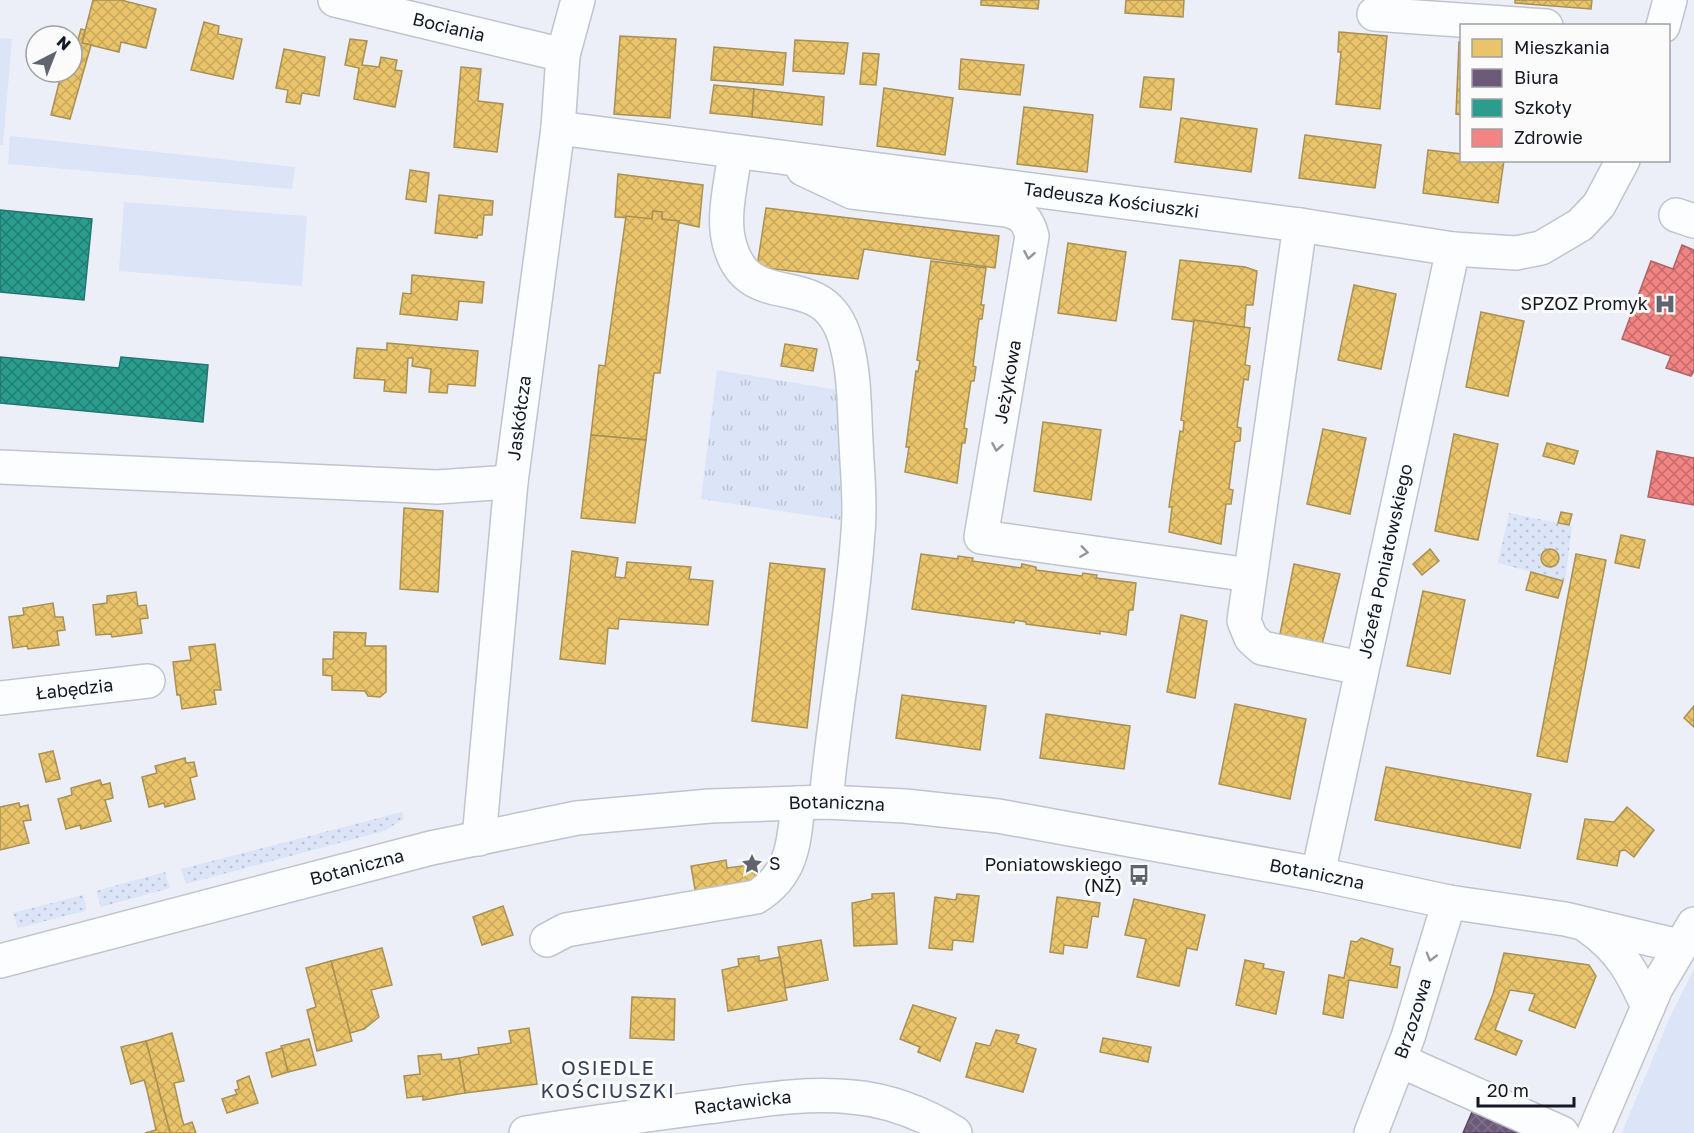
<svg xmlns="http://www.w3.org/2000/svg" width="1694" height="1133" font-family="'Golos Text',sans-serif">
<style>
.grass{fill:url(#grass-dots)}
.park{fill:url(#park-tufts)}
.pitch{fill:#dce4f8}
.homes{fill:url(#homes-cross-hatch);stroke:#a99155;stroke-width:1.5}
.offices{fill:url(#offices-cross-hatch);stroke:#524660;stroke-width:1.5}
.schools{fill:url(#schools-cross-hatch);stroke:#23756f;stroke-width:1.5}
.health{fill:url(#health-cross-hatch);stroke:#af6466;stroke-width:1.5}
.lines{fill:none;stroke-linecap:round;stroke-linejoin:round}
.minor-casing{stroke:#c0c4cd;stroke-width:36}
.major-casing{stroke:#c0c4cd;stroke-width:36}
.minor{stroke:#fcfdfe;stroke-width:33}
.major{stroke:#fcfdfe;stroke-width:33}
.oneway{stroke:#94969c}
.labels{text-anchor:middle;stroke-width:6;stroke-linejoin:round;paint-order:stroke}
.street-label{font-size:18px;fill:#141925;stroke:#fbfbfb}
.poi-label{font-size:18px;fill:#141925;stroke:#fbfbfb;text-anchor:end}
.neighbourhood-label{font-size:20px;letter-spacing:1.5px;fill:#35405b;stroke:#fbfbfb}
</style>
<defs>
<pattern id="grass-dots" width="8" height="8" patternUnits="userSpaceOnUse" patternTransform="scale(1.5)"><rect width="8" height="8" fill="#dce4f8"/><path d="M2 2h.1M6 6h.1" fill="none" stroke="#bcc3d4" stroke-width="1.8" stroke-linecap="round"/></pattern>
<pattern id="park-tufts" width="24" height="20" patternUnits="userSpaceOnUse" patternTransform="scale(1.5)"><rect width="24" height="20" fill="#dce4f8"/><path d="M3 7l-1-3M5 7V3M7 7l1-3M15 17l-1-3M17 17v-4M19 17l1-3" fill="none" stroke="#bcc3d4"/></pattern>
<pattern id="homes-cross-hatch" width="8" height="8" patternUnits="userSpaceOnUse" patternTransform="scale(1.5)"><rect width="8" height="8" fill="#e9c46a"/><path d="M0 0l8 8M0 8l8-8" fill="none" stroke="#c7a85c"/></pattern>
<pattern id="offices-cross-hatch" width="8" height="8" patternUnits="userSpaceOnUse" patternTransform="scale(1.5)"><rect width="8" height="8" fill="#6d597a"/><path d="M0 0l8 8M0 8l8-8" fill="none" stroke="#80718b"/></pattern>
<pattern id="schools-cross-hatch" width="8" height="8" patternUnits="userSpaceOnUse" patternTransform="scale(1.5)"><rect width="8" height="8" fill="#2a9d8f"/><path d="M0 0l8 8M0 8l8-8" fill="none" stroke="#237f75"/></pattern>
<pattern id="health-cross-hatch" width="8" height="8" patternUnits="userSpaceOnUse" patternTransform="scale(1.5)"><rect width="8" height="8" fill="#f28482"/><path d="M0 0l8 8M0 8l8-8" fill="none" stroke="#c36b6a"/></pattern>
</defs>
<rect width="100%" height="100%" fill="#eceff7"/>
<!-- grass -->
<g class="grass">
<polygon points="1509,513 1572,526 1565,581 1498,563"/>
<polygon points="402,812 404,819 384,831 186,884 181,869"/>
<polygon points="165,872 170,888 101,907 96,891"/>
<polygon points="83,895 87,909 85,911 18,928 13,913"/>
</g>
<!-- park -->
<polygon class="park" points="717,370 839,390 841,520 701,499"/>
<!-- pitch -->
<g class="pitch">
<polygon points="0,38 12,39 3,145 0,145"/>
<polygon points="10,136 295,167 292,189 8,164"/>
<polygon points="124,202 307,216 302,286 119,271"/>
<polygon points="1694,969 1694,1133 1622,1133 1669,1019"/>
</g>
<!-- homes -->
<g class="homes">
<polygon points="93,0 121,0 156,9 146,48 121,42 119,52 82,43"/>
<polygon points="981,0 1039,0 1038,9 981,5"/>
<polygon points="1126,0 1184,0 1183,17 1125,13"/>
<polygon points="1515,0 1592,0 1591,9 1515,3"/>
<polygon points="204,22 219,26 218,34 242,39 233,79 191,70"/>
<polygon points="81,29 85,30 82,43 91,45 70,119 51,115 61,75 68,76 69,72 72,72 72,61"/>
<polygon points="1339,32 1387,36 1380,109 1336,104 1341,52 1338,52"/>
<polygon points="620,36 676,39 670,118 614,114"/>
<polygon points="350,39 367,41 362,65 379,67 381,57 397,60 395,70 402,71 395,107 354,99 359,68 345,65"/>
<polygon points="795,40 848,43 844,74 793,71"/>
<polygon points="1459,42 1462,42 1462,115 1456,114"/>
<polygon points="714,47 786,53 783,85 711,80"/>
<polygon points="284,49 325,57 319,96 302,93 300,104 286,102 288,90 276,88"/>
<polygon points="863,53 879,54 876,85 860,84"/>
<polygon points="961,59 1024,65 1020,95 959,89"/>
<polygon points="461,67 481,69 478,101 503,104 497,152 454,147"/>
<polygon points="1144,77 1174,79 1171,110 1140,107"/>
<polygon points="714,85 754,89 752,117 710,113"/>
<polygon points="884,88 953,98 945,155 877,146"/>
<polygon points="754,89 824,97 822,125 752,117"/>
<polygon points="1024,107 1093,115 1087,172 1017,164"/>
<polygon points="1181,118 1257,129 1251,172 1175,162"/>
<polygon points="1305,135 1381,145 1375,188 1299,178"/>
<polygon points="1428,150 1462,154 1462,160 1504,160 1498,203 1423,193"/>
<polygon points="410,170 429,173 426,202 406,199"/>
<polygon points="618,174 703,185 699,227 662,219 662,212 653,211 652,219 615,217"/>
<polygon points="439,195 493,201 492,215 484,215 482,235 478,235 477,238 435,233"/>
<polygon points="766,208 999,236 995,268 864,249 858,279 757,267"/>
<polygon points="653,211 662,212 662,219 679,221 660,373 654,373 646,440 591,435 599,365 605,366 626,216 652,219"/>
<polygon points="1068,243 1126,252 1116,321 1058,313"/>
<polygon points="1180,260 1245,267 1257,271 1253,305 1246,305 1244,328 1172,319"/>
<polygon points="931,261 986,268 981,305 984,305 982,319 979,319 973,366 976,367 974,381 971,381 964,428 967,429 965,443 962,443 957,483 905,472 909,447 906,447 916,371 918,372 920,361 917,360"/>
<polygon points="412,275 484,282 482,303 459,301 457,320 400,314 403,293 411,294"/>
<polygon points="1354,285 1396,294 1381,369 1338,360"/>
<polygon points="1481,312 1524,321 1508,396 1466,387"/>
<polygon points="1194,320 1250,328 1245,365 1250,366 1248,380 1244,379 1237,427 1241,428 1240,441 1235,442 1229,489 1233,490 1231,504 1226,504 1221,544 1169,532 1172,507 1169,507 1180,431 1183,432 1184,421 1181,420"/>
<polygon points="387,343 478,351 475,386 448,384 447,393 429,392 431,369 412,366 413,358 408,358 406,393 384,391 385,380 354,378 357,348 387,350"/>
<polygon points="785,344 817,349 813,371 781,366"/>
<polygon points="1043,422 1101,430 1091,500 1034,491"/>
<polygon points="1323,429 1366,438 1350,514 1307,504"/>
<polygon points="1454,434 1498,444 1478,540 1435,531"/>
<polygon points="591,435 646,440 635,523 581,518"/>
<polygon points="1547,443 1578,451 1574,464 1543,456"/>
<polygon points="404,508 443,511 438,592 400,589"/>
<polygon points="1561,512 1572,514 1569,525 1558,523"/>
<polygon points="1621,535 1645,540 1639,568 1615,563"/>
<polygon points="1430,549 1439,561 1422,575 1413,564"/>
<circle cx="1550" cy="558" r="9"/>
<polygon points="572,551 618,558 615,577 625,578 627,562 691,567 689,579 713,581 708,625 619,619 618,629 608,628 605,664 560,659"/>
<polygon points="921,554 958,559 958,556 973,558 972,561 1021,568 1022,564 1036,567 1036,570 1082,576 1083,573 1097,575 1096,578 1136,583 1133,610 1129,610 1126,635 1100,631 1100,634 1026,624 1026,622 1015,620 1014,623 912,609"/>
<polygon points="1576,554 1606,560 1567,762 1537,756"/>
<polygon points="770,563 825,569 807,728 752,721"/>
<polygon points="1294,564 1340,574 1321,648 1279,639"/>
<polygon points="1531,572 1563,581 1558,598 1526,590"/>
<polygon points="1423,591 1465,600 1450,674 1407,666"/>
<polygon points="136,592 138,606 146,605 148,618 140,619 142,633 112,637 111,634 96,635 93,605 107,603 107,596"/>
<polygon points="53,603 55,617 63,617 65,630 57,631 59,645 28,649 27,646 13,648 9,617 24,615 23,608"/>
<polygon points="1181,615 1207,621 1195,698 1167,692"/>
<polygon points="334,632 366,633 365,646 386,646 386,692 380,697 368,696 365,691 332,690 332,676 323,675 323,659 333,659"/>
<polygon points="215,644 221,690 214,690 216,704 182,709 180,695 177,695 173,662 191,660 189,647"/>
<polygon points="902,695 986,706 980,750 896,738"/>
<polygon points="1235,704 1306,719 1290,799 1219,784"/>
<polygon points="1694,706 1694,727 1684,718"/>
<polygon points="1046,714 1130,726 1124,769 1040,758"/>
<polygon points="53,751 60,779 46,782 39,754"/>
<polygon points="185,758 186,763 194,762 197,776 190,778 195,799 165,807 164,803 149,807 142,777 157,773 155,766"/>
<polygon points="1386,767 1531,794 1520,848 1375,820"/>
<polygon points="100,780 102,785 110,783 113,798 105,800 111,821 81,829 80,825 66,829 58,799 72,795 71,788"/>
<polygon points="19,803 20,807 28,805 31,820 23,821 29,843 0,850 0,807"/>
<polygon points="1627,807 1654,830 1634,857 1625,850 1620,851 1617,866 1577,859 1585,819 1614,822"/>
<polygon points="726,860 727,868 757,864 758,880 730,884 731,888 696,895 691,866"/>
<polygon points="894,893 897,944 854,946 852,903 872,899 872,894"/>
<polygon points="957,894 979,896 973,942 953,940 952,950 929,948 935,897 956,900"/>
<polygon points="1057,897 1100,903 1098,917 1092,916 1087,948 1064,945 1063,954 1050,952"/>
<polygon points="1134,899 1205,915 1197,950 1187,948 1179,986 1137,977 1146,939 1125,935"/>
<polygon points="503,906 513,935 482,945 473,917"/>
<polygon points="1361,938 1393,949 1390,965 1400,967 1397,988 1349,980 1343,1018 1323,1014 1329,975 1344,978 1351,941 1357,942"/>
<polygon points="821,940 828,980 785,988 778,947"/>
<polygon points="382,948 392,985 371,990 379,1017 364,1029 350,1033 331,961"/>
<polygon points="1504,953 1589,965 1596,976 1575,1028 1529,1010 1535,994 1510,990 1495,1030 1522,1041 1516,1055 1475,1039 1493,994"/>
<polygon points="759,956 759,961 780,957 787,1000 728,1011 722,970 739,966 738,959"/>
<polygon points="1245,960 1264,964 1263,968 1284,972 1276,1014 1236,1005"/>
<polygon points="331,961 352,1041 317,1051 307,1010 316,1007 306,968"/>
<polygon points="632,997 675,999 674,1040 630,1038"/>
<polygon points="913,1005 956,1018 940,1061 918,1052 920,1047 900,1039"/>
<polygon points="529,1028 537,1084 465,1093 459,1058 479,1054 478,1048 511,1043 509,1031"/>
<polygon points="996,1030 1019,1035 1016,1043 1036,1049 1023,1092 966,1077 976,1043 990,1046"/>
<polygon points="172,1033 184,1081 174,1083 182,1119 184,1125 192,1122 196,1133 170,1133 146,1041"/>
<polygon points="1103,1038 1151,1047 1148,1062 1100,1052"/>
<polygon points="309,1039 316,1065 288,1072 281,1046"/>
<polygon points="146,1041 170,1133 145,1133 156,1130 147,1090 144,1080 131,1084 121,1047"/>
<polygon points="282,1048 288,1072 272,1077 266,1053"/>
<polygon points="441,1054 442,1060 459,1058 465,1093 423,1100 423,1096 407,1098 404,1076 420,1074 418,1056"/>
<polygon points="249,1076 258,1103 227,1113 222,1099 237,1094 235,1090 239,1089 237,1081"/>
</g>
<!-- offices -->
<polygon class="offices" points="1475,1105 1524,1133 1463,1133"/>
<!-- schools -->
<g class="schools">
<polygon points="0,210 92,219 84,300 0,292"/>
<polygon points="0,357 119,368 121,357 208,365 203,422 0,403"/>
</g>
<!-- health -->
<g class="health">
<polygon points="1682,245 1694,250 1694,371 1691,376 1666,368 1671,356 1622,339 1651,261 1673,269"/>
<polygon points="1657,451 1694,458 1694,505 1648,497"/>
</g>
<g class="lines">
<defs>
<g id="minor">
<path id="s1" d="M335 0 563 55"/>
<polyline points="1374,14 1546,26"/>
<polyline points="1663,26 1670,0"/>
<path id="s2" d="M558 128 1300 225 1453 249 1516 253 1541 248 1580 225 1599 205 1623 160"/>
<path d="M735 152C732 180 722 215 729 242 748 320 824 260 846 342 855 375 854 408 856 441 857 471 861 502 858 532 852 622 834 712 826 802"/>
<path d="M803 169 852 192 1007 210C1023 214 1028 221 1032 236L981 537 1250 575"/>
<polyline points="1676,215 1694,221"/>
<polyline points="1300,225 1244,621 1251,638 1262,648 1361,668"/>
<polyline points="0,467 437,487 511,482"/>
<path id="s3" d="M0 698 148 681"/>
<path id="s4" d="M479 839 511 482 558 128 563 55 578 0"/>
<path id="s5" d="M1318 874 1453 249"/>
<path d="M547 940 566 930 756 897C793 874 794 843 798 803"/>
<polyline points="1399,1060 1562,1133"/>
<path id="s6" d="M526 1133C586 1123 646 1115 707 1107 754 1101 805 1092 852 1097 889 1100 924 1114 955 1133"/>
<path id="s7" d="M1371 1133 1408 1037 1449 902"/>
</g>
<g id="major">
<path d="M1587 926C1620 949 1632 971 1648 1007"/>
<path id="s8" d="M0 961 431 848 577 818 710 806 826 802 905 806 998 816 1318 874 1449 902 1565 919 1679 946"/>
<polyline points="1594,1133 1656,988 1694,924"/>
</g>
</defs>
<!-- minor casing -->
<use href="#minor" class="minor-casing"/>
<!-- major casing -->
<use href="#major" class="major-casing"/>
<!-- minor -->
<use href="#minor" class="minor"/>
<!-- major -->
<use href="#major" class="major"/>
</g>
<!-- one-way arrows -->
<defs><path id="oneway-chevron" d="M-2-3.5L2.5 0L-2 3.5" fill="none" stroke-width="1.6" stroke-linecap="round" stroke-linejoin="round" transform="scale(1.5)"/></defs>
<g class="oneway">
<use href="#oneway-chevron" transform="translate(1029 255) rotate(100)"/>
<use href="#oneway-chevron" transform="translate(997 447) rotate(100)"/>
<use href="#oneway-chevron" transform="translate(1084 552) rotate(8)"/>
<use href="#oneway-chevron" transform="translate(1431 957) rotate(106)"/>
</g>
<!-- icons -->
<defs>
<symbol id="hospital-bare" viewBox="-9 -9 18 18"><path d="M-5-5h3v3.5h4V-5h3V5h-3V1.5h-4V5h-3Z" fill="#60646e" stroke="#fbfbfb" stroke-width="2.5" paint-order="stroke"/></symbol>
<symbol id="sight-bare" viewBox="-9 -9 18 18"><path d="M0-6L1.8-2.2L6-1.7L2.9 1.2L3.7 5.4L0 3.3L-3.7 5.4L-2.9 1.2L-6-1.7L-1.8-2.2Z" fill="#60646e" stroke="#fbfbfb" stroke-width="2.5" paint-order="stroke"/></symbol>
<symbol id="bus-bare" viewBox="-9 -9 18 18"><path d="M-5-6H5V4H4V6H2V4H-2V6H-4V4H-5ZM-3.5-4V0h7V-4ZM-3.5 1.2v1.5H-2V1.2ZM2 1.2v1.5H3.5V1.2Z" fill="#60646e" stroke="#fbfbfb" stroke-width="2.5" paint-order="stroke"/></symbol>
</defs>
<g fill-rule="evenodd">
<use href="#hospital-bare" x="1650" y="289" width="30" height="30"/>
<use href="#sight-bare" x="737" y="849" width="30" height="30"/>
<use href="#bus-bare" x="1124" y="860" width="30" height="30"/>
</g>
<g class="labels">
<!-- street labels -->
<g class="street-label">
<text dy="6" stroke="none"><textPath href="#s1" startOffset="117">Bociania</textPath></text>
<text dy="6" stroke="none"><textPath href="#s2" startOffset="558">Tadeusza Kościuszki</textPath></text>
<text transform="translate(1008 382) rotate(-80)" y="6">Jeżykowa</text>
<text dy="6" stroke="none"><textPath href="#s4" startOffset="423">Jaskółcza</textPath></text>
<text dy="6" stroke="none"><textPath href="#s5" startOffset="320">Józefa Poniatowskiego</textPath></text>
<text dy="6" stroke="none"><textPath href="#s3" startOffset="75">Łabędzia</textPath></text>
<text dy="6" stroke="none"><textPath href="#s8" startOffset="855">Botaniczna</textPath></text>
<text dy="6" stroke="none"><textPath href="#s8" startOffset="369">Botaniczna</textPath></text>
<text dy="6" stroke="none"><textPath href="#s8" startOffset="1341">Botaniczna</textPath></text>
<text dy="6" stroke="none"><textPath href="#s7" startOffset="122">Brzozowa</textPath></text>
<text dy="6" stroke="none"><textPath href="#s6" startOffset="219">Racławicka</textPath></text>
</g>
<!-- poi labels -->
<g class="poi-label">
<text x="1648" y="310">SPZOZ Promyk</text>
<text x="769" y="870" text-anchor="start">S</text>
<text x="1122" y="871">Poniatowskiego<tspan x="1122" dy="21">(NŻ)</tspan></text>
</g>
<!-- neighbourhood labels -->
<g class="neighbourhood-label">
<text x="608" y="1075">OSIEDLE<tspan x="608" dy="23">KOŚCIUSZKI</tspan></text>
</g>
</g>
<!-- legend -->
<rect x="1460" y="24" width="210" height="138" fill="#fbfbfb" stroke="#9fa1a5" stroke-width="1.5"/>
<rect x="1472" y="39" width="30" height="18" fill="#e9c46a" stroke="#9fa1a5" stroke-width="1.5"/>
<text x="1514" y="54" font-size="18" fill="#141925">Mieszkania</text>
<rect x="1472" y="69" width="30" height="18" fill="#6d597a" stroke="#9fa1a5" stroke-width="1.5"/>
<text x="1514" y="84" font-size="18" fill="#141925">Biura</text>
<rect x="1472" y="99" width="30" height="18" fill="#2a9d8f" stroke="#9fa1a5" stroke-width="1.5"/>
<text x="1514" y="114" font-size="18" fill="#141925">Szkoły</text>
<rect x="1472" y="129" width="30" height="18" fill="#f28482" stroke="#9fa1a5" stroke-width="1.5"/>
<text x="1514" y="144" font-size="18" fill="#141925">Zdrowie</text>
<!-- north arrow -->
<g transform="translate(54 54) rotate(42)"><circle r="28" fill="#fbfbfb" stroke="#9fa1a5" stroke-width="1.5"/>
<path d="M0-4.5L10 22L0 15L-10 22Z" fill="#60646e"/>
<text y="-9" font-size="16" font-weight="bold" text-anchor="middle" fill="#141925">N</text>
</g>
<!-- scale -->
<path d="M1478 1097v9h96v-9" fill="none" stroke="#141925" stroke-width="3"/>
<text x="1487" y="1097" font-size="18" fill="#141925" stroke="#fbfbfb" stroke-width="4.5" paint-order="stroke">20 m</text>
</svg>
